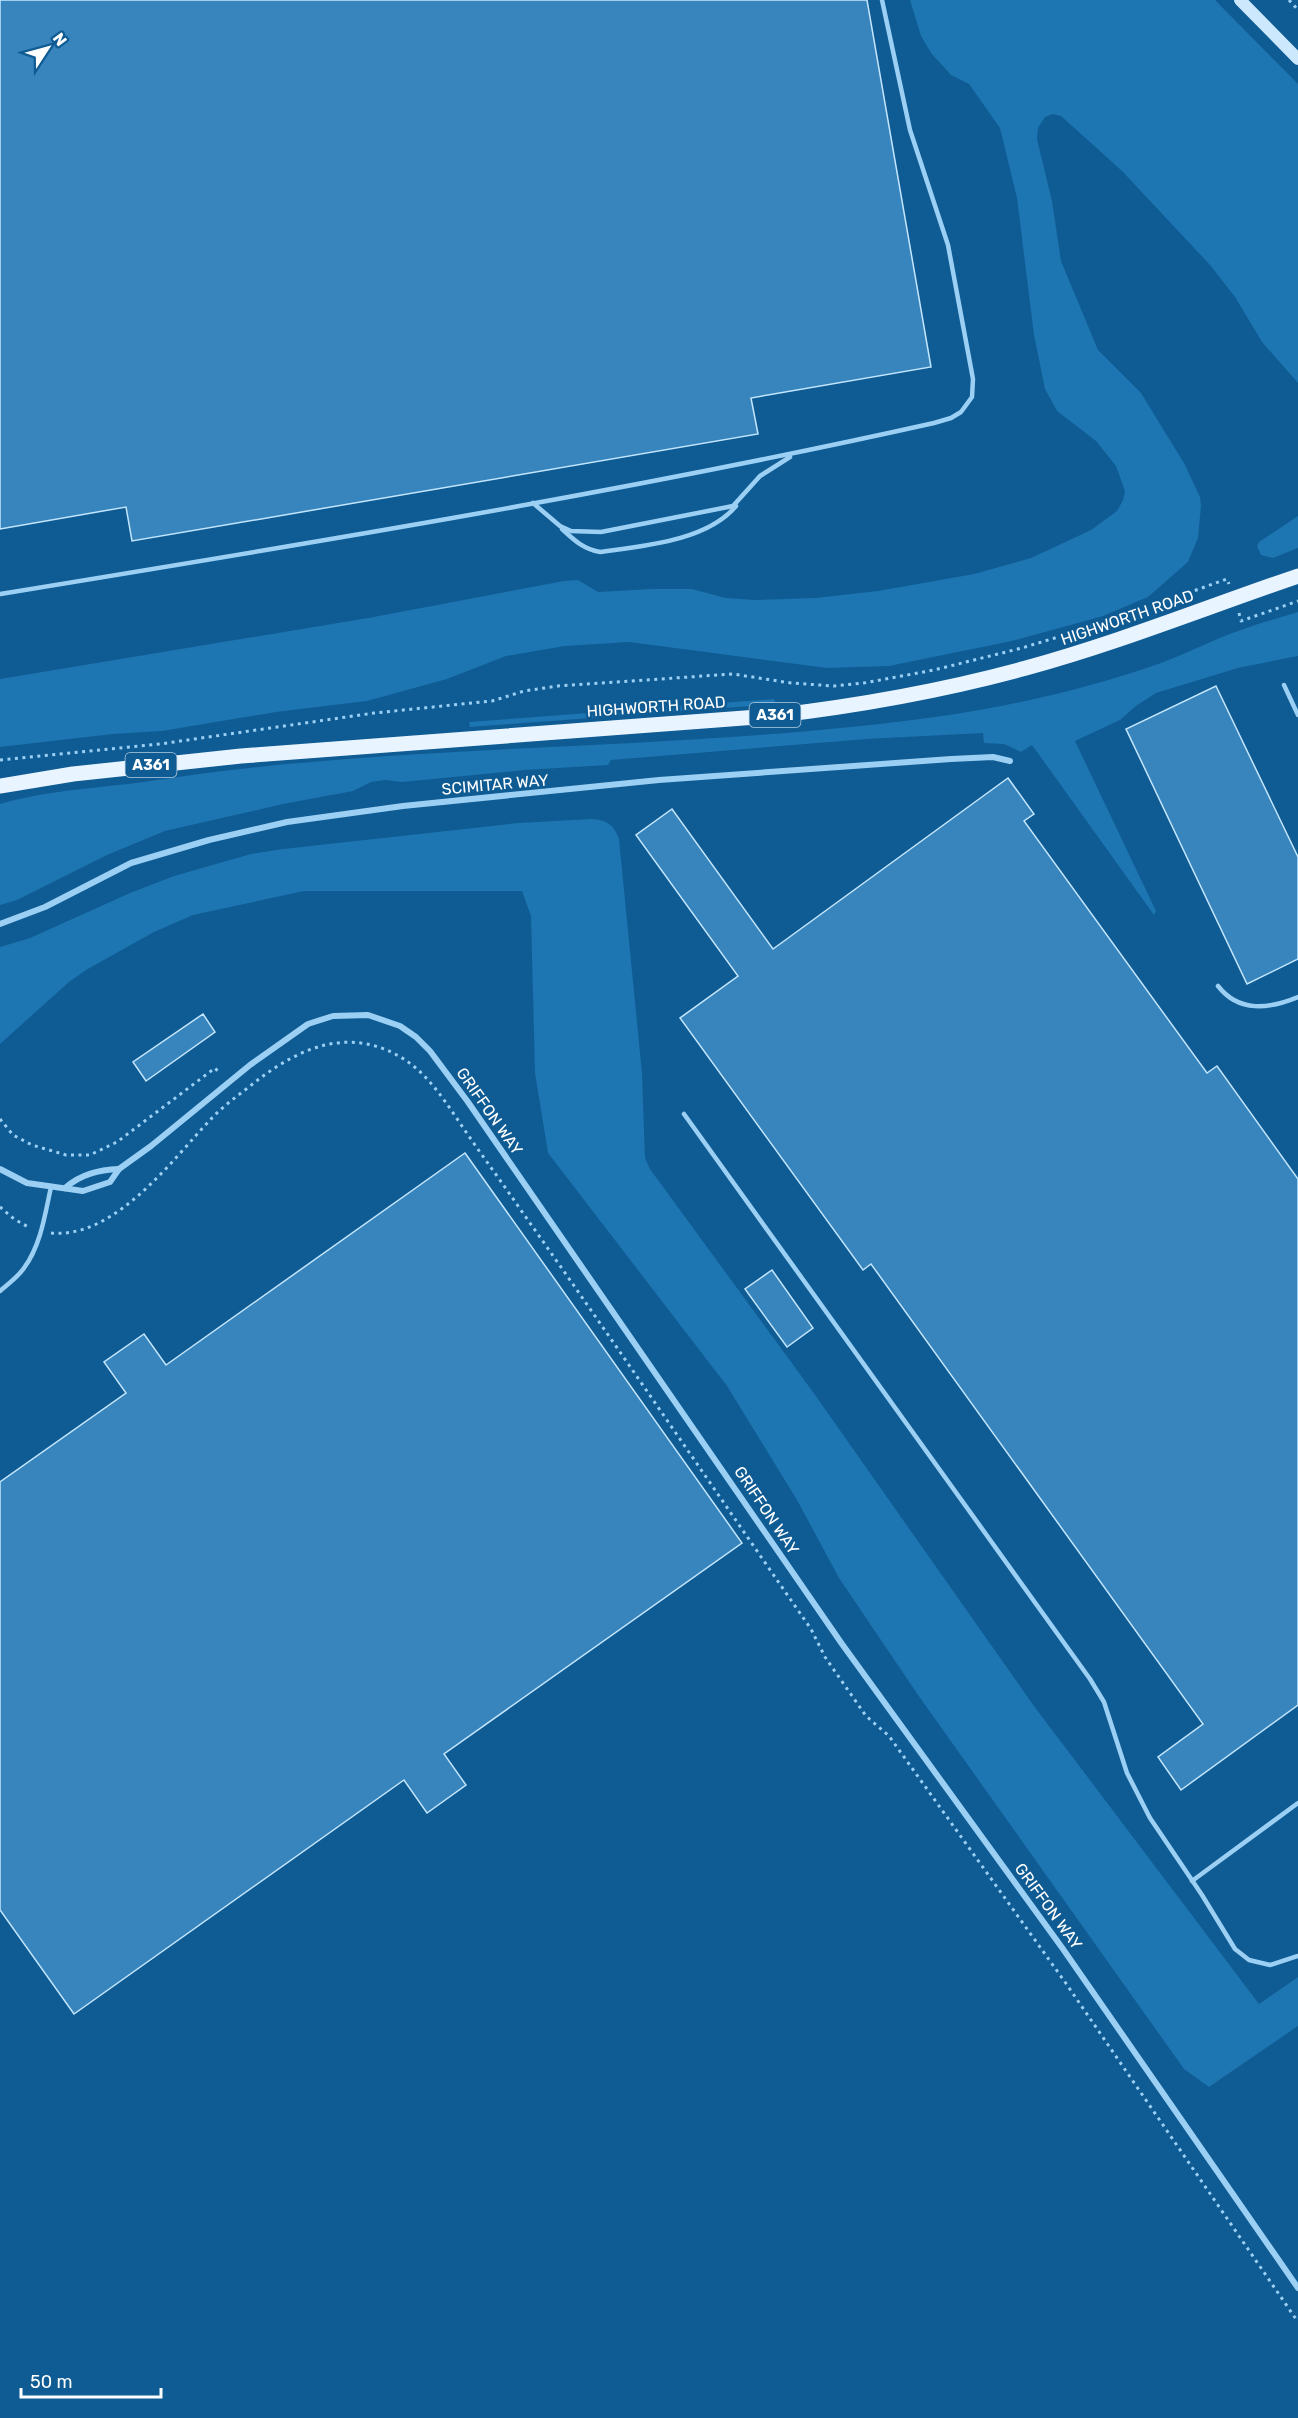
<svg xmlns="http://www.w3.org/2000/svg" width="1298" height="2418" font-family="Rubik,sans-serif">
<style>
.green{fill:#1d75b1}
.building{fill:#3785bc;stroke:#c3e6fe;stroke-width:1.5}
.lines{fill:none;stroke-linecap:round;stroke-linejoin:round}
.path{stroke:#9bd0f4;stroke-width:3;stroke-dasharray:3 4.5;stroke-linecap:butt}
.lane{stroke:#9bd0f4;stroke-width:4.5}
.street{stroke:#9bd0f4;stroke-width:6}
.secondary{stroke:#cbe8fd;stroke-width:12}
.primary{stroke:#e8f4ff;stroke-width:15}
.labels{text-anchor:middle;stroke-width:5;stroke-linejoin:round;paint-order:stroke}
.shield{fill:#0f5b93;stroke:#b7cedf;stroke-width:1.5}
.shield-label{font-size:15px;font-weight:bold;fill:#fff}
.street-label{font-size:16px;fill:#fff;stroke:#0f5b93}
</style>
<rect width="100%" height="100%" fill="#0f5b93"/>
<!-- green -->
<g class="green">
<polygon points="910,0 1215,0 1298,84 1298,383 1262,342 1235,297 1210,265 1122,171 1061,116 1053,114 1045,117 1038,128 1037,139 1052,201 1061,261 1098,350 1141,393 1184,463 1200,497 1201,506 1198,538 1188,562 1148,597 1103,616 1012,641 889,666 827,668 629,642 565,646 506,656 447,679 367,701 276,712 162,731 113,734 0,747 0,679 368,618 564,581 578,580 598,592 651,589 692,589 726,598 755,600 815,598 878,591 974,574 1031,558 1091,530 1117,511 1123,500 1125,491 1116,466 1096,441 1057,411 1045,389 1034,335 1017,198 1000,128 969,84 951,75 931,53 921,36"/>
<polygon points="1298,516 1298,548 1273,558 1261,555 1257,546 1259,542"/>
<path d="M1298 612V656L1238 668 1156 693 1136 706 1120 720 1075 741 1156 911 1154 915 1032 745 1021 752 1004 744 984 743 983 733 867 739 611 760 608 765 525 770 402 782 385 780 371 782 353 791 283 804 165 831 107 855 17 900 0 905V804C51 789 105 788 157 780 420 740 687 753 949 715 1021 704 1093 687 1161 663 1188 653 1214 639 1241 630 1260 623 1279 618 1298 612Z"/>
<polygon points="774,699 776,704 470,727 469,722"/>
<path d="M592 819C607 820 614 825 619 839L642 1073 645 1158 650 1169 813 1392 1034 1706 1259 2004 1298 1977V2026L1209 2087 1184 2069 918 1695 839 1578 797 1500 727 1386 548 1153 535 1073 531 916 522 891H304L193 915 154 932 86 970 69 982 0 1044V947L30 938 130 893 174 876 251 854 283 849 518 823Z"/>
</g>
<!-- building -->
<g class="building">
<polygon points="0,0 867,0 931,367 751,398 758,434 132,541 126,507 0,529"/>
<polygon points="1216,686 1298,857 1298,959 1247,984 1126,729"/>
<polygon points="1008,778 1034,814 1024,821 1207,1073 1217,1066 1298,1179 1298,1705 1181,1790 1158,1757 1203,1724 871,1264 863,1270 680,1018 738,976 636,835 672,809 773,949"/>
<polygon points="203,1014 215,1032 146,1081 133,1062"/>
<polygon points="465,1153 742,1543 444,1754 466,1785 427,1813 404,1780 74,2014 0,1910 0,1482 126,1393 104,1362 144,1334 166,1365"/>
<polygon points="772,1270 813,1328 787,1347 745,1289"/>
</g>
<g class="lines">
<!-- path -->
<g class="path">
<polyline points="1289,0 1298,10"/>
<polyline points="1239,613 1241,621 1298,601"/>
<polyline points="0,760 160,744 374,713 492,701 524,691 558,686 733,674 791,683 834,686 864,683 934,670 1022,648 1104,623 1227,579 1229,584"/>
<polyline points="0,1119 13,1135 32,1145 66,1155 90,1155 117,1142 215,1068 220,1074"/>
<polyline points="0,1207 14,1219 30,1228"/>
<path d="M51 1233C115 1239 172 1160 211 1119 225 1104 243 1092 259 1079 299 1049 345 1028 395 1054 427 1070 446 1103 466 1132 483 1157 501 1181 518 1206 617 1346 713 1488 811 1629L825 1657 866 1716 889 1736 1065 1982 1298 2322"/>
</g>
<!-- lane -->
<g class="lane">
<polyline points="533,503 560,526 571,531 601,532 733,506 760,476 790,457"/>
<path d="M562 529C574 540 583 549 600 552 643 546 707 541 736 506"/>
<path d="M0 594C312 543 625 492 934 423L951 418 961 412 972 397 973 379 948 245 910 130 882 0"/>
<polyline points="1284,685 1298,715"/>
<path d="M1218 986C1239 1013 1269 1009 1298 997"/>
<polyline points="684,1114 1090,1679 1104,1702 1127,1773 1150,1818 1202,1895 1235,1949 1249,1960 1270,1965 1298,1956"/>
<path d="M0 1291C8 1284 18 1277 24 1268 41 1245 45 1214 51 1187"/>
<polyline points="1192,1881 1298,1803"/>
</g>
<!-- street -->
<g class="street">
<polyline points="0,924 45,907 131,863 209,840 287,822 403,806 659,780 951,759 993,757 1010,761"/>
<polyline points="0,1169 27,1183 83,1191 110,1182 119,1169 151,1146 250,1065 308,1024 333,1016 368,1015 400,1026 416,1037 430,1051 468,1102 842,1644 1063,1949 1298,2288"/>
<path d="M65 1188C81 1174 99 1170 119 1169"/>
</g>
<!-- secondary -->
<polyline class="secondary" points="1240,0 1298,59"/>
<!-- primary -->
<path class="primary" d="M0 786 73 774 241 756 771 716C857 706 942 691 1026 668 1118 643 1207 607 1298 576"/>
</g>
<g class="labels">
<!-- shield labels -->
<g class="shield">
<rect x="749.5" y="703" width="51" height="24" rx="4.5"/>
<rect x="125.5" y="753" width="51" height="24" rx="4.5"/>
</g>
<g class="shield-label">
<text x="775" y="720">A361</text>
<text x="151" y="770">A361</text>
</g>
<!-- street labels -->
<g class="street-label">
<text transform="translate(1127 617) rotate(-19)" y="6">HIGHWORTH ROAD</text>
<text transform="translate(656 706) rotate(-4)" y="6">HIGHWORTH ROAD</text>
<text transform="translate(495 784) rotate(-5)" y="6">SCIMITAR WAY</text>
<text transform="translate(490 1111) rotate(55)" y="6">GRIFFON WAY</text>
<text transform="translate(767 1510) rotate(56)" y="6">GRIFFON WAY</text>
<text transform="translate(1049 1906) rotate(54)" y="6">GRIFFON WAY</text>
</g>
</g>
<!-- north arrow -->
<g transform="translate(48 48) rotate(54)" stroke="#0f5b93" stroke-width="4.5" paint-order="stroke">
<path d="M0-4.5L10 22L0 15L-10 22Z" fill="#ffffff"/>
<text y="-9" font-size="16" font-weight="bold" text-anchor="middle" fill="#ffffff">N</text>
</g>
<!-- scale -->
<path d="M21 2388v9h140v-9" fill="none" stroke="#ffffff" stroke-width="3"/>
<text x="30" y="2388" font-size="18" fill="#ffffff" stroke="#0f5b93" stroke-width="4.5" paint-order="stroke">50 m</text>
</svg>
